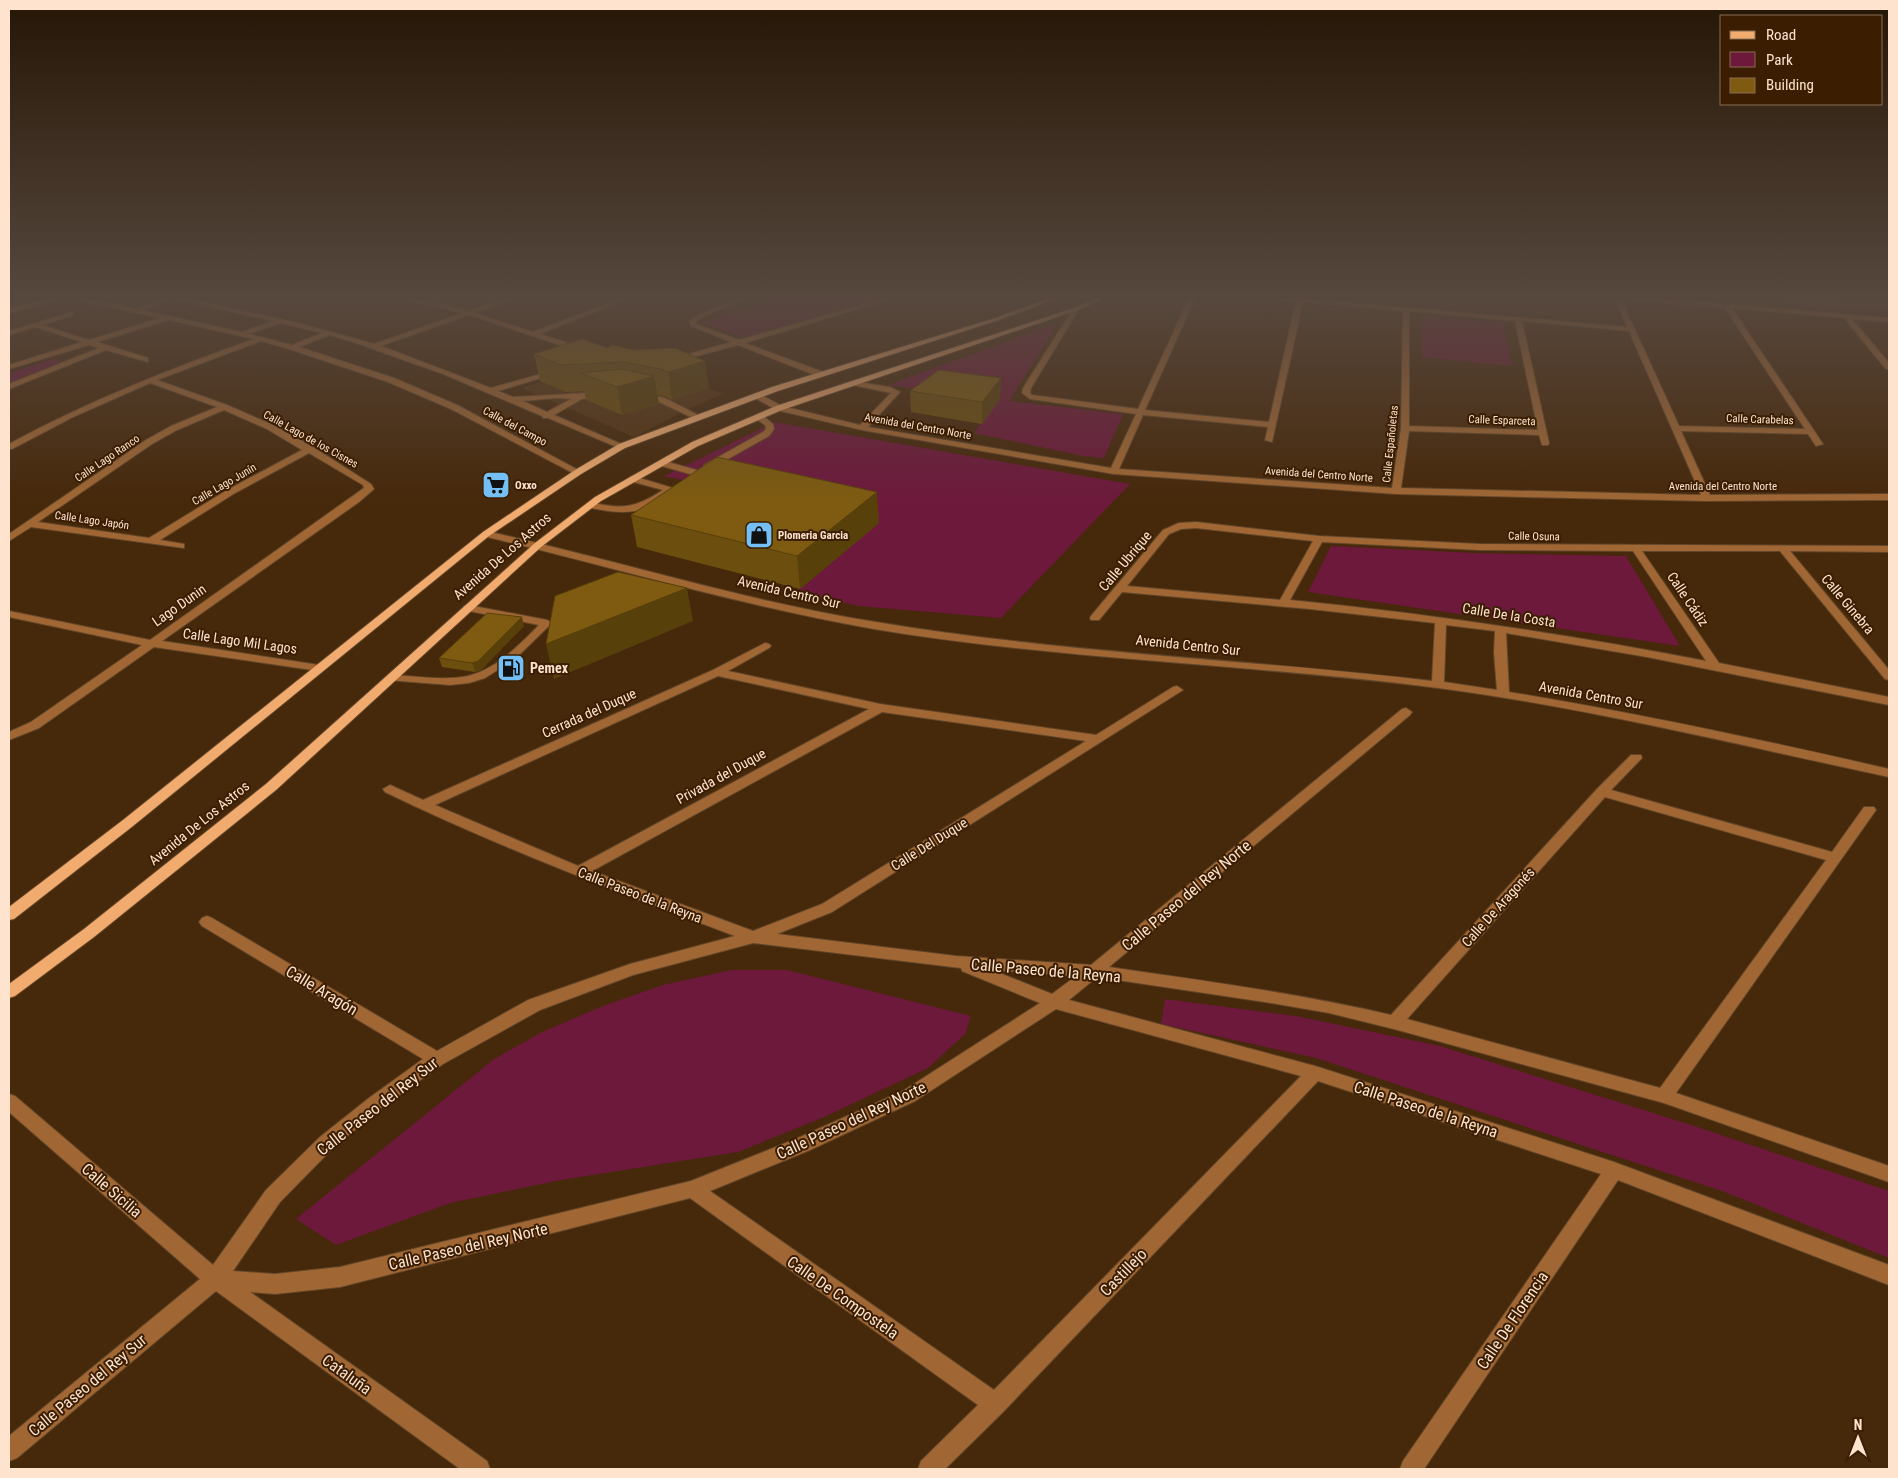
<svg xmlns="http://www.w3.org/2000/svg" width="1898" height="1478" font-family="'Roboto Condensed',sans-serif">
<style>
.built{fill:#553413}
.green{fill:#6d193b}
.lines{fill:none;stroke-linecap:round;stroke-linejoin:round}
.minor-casing{stroke:#634629;stroke-width:2}
.major-casing{stroke:#634629;stroke-width:2}
.minor{fill:#a06734;fill-rule:evenodd}
.major{fill:#f1ab6f;fill-rule:evenodd}
.wall{fill:#6c4e0e}
.shaded-wall{fill:#58400b}
.building{fill:#7e5b10;stroke:#58400b}
.labels{text-anchor:middle;stroke-width:4;stroke-linejoin:round;paint-order:stroke}
.far-street-label{font-size:11px;fill:#fee3ce;stroke:#3b1e01}
.far-poi-label{font-size:11px;font-weight:bold;fill:#fee3ce;stroke:#3b1e01;text-anchor:start}
.street-label{font-size:14px;fill:#fee3ce;stroke:#3b1e01}
.poi-label{font-size:14px;font-weight:bold;fill:#fee3ce;stroke:#3b1e01;text-anchor:start}
.near-street-label{font-size:16px;fill:#fee3ce;stroke:#3b1e01}
</style>
<rect width="100%" height="100%" fill="#46280a"/>
<!-- built -->
<g class="built">
<polygon points="1692,296 1888,296 1889,312"/>
<polygon points="599,361 667,370 723,394 690,408 634,437 522,388"/>
</g>
<!-- green -->
<g class="green">
<polygon points="777,296 886,296 744,337 701,323 761,303"/>
<polygon points="1422,315 1503,323 1512,366 1422,357"/>
<polygon points="1058,323 1009,401 1123,414 1104,458 1083,456 974,433 999,399 888,385"/>
<polygon points="53,359 62,362 9,383 9,373"/>
<polygon points="774,422 1130,484 1001,618 858,606 797,592 878,523 664,476"/>
<polygon points="1331,546 1474,553 1626,556 1680,646 1308,592"/>
<polygon points="731,970 787,970 971,1016 965,1034 928,1068 824,1117 738,1152 561,1180 450,1203 336,1245 296,1219 494,1059 542,1032 603,1006 663,985"/>
<polygon points="1165,999 1296,1016 1440,1046 1685,1123 1889,1191 1889,1258 1722,1191 1316,1058 1161,1024"/>
</g>
<g class="lines">
<defs>
<g id="minor">
<path d="M61 296H75L135 309 166 298 165 296H176L295 322 374 344 462 313 397 297 396 296H405L469 311 512 296H520L475 313 533 332 627 296H635L540 334 584 348 585 350 581 352 469 315 381 346 491 388 558 369V373L498 391 513 397 604 392V396L582 399 554 415 626 446 619 448 548 418H543L542 416 443 374 356 343 330 335 299 347 394 378 457 405 582 472 581 474H575L451 409 388 382 289 349 261 341 157 380 227 405 273 425 313 447 371 484 374 489 359 502 162 641 319 665 325 668 319 671 154 647 39 728 9 740V732L31 722 142 645 9 617V611L150 640 364 488 363 485 309 453 235 493 160 540 184 544V548L31 527 9 541V534L146 440 171 426 217 407 150 383 73 417 12 449H9V444C88 401 170 369 254 339L169 320 97 342 148 358V362L106 350 9 389V384L99 348 89 345 9 369V365L82 342 35 327 9 335V331L72 312 74 313V315L42 325 89 340 160 318 68 298 9 313V309ZM174 299 273 321 242 332 142 310ZM281 323 322 333 292 345 249 334ZM556 398 571 399 547 412 523 401ZM224 410 267 429 302 450 229 489 149 538 38 522 152 444 177 430Z"/>
<polygon points="744,296 752,296 702,317 696,322 696,324 739,340 892,296 901,296 745,343 823,372 823,376 817,376 738,345 675,362 675,358 731,342 691,326 689,321 698,315"/>
<path d="M1190 296H1196L1145 410 1269 422 1296 301 1256 298 1253 296H1273L1627 327 1615 298 1608 296H1629L1889 318V322L1852 319 1889 363V369H1886L1844 318 1732 308 1823 444 1816 446 1808 434 1681 431 1710 495 1889 494V500L1707 501 1396 494 1114 474 862 430 776 410 752 396 759 394 782 406 860 425 891 393 852 385V381L890 387 900 392 868 427 1111 468 1136 414 1030 399 1022 393 1023 388 1073 309 1076 307 1079 309 1031 388 1030 393 1032 395 1138 409ZM1621 299 1725 308 1805 429 1679 426ZM1303 302 1403 311 1401 428 1392 488 1119 469 1143 415 1268 427 1265 440 1272 442ZM1409 311 1515 321 1538 430 1409 426ZM1522 321 1629 331 1701 495 1401 488 1409 431 1539 435 1542 445H1548L1549 443Z"/>
<polygon points="640,393 665,398 702,417 695,419 659,402 640,397"/>
<polygon points="756,415 762,415 773,424 774,429 769,436 710,469 704,469 704,465 763,432 766,429 765,425 756,419"/>
<polygon points="661,460 700,471 701,473 697,476 658,465 657,463"/>
<path d="M633 476 676 489C650 516 620 515 587 507L585 505 590 502C623 510 635 508 663 490L630 481V477Z"/>
<path d="M1196 522 1319 536 1479 544 1889 546V552L1790 551 1889 670V680L1885 679 1780 551H1642L1719 663 1889 697V705L1647 657 1506 633 1509 692C1637 713 1763 740 1889 769V777C1739 745 1590 708 1438 688 1251 664 1061 660 874 629 742 606 613 567 483 536L481 534 486 531C616 560 744 601 876 622 1060 653 1247 659 1432 681L1435 623 1310 609 1122 592 1099 620H1091L1090 618 1091 616 1163 530 1179 523ZM1196 528 1313 541 1280 600 1127 586 1169 534 1181 529ZM1322 542 1479 550 1633 551 1706 661C1568 634 1430 614 1290 600ZM1446 625 1495 631 1494 653 1497 690 1444 682Z"/>
<path d="M468 605 547 620 552 623 515 659 485 678 469 683 450 685 387 680 385 678 391 675C416 676 443 681 468 676 497 669 519 645 539 625L464 610 463 608 464 606Z"/>
<path d="M765 643 769 644 771 646 769 648 728 671 880 704 1096 735 1173 687 1177 686 1183 690 832 912 777 934 956 956 1091 965 1402 709 1406 708 1412 712 1410 715 1109 967C1204 981 1298 993 1391 1015L1597 789 1631 755H1641L1642 758 1611 790 1832 852 1864 807H1874L1876 810 1676 1093 1889 1166V1182L1664 1103 1394 1029 1329 1013 1265 1002 1097 977 1069 1000 1315 1066 1614 1162 1889 1265V1285L1618 1180 1424 1469H1400L1403 1461 1601 1174 1318 1081 1003 1412 945 1469H918L921 1461 978 1405 690 1198 340 1287 275 1294 250 1292 487 1461 490 1469H460L216 1291 17 1458 9 1461V1436L200 1279 9 1112V1094L15 1096 213 1265 266 1190 320 1137 369 1098 423 1059 202 926 199 922 202 918 207 916 212 918 437 1051 528 1000 630 964 735 936C617 892 499 847 385 792L383 789 390 785 423 800 713 670ZM718 676 869 709 578 866 435 805ZM882 712 1086 741 822 904 753 931 592 871ZM1605 797 1826 860 1660 1088 1407 1019ZM753 943 961 968 962 971 1040 1003 903 1091 798 1138 691 1181 340 1267 275 1274 233 1271 280 1202 332 1149 381 1108 443 1064 540 1010 633 975ZM992 970 1076 976 1052 994ZM1056 1009 1301 1076 994 1390 710 1191 810 1150 915 1101Z"/>
</g>
<g id="major">
<polygon points="1056,296 1064,296 996,321 778,391 625,448 581,474 489,536 133,826 14,919 9,920 9,907 123,820 483,532 575,470 619,444 772,387 992,319"/>
<polygon points="1102,296 1109,296 1078,310 782,410 698,446 601,501 541,547 276,790 94,937 15,996 9,998 9,984 84,929 266,784 535,543 595,497 692,442 776,406 1074,308"/>
</g>
</defs>
<!-- minor casing -->
<use href="#minor" class="minor-casing"/>
<!-- major casing -->
<use href="#major" class="major-casing"/>
<!-- minor -->
<use href="#minor" class="minor"/>
<!-- major -->
<use href="#major" class="major"/>
</g>
<!-- wall -->
<g class="wall">
<polygon points="1753,296 1838,296 1833,305 1755,298"/>
<polygon points="613,345 709,388 672,400 665,396 657,395 659,404 622,415 586,400 584,391 566,392 540,381 534,354 607,348"/>
<polygon points="910,391 1000,399 982,424 911,412"/>
<polygon points="631,515 879,523 800,589 637,547"/>
<polygon points="524,626 481,670 475,672 442,667 439,658"/>
</g>
<!-- shaded-wall -->
<g class="shaded-wall">
<polygon points="705,361 709,388 672,400 668,372"/>
<polygon points="654,376 659,404 622,415 617,387"/>
<polygon points="1001,378 1000,399 982,424 982,402"/>
<polygon points="877,492 879,523 800,589 797,556"/>
<polygon points="687,588 693,621 554,679 546,644"/>
<polygon points="522,617 524,626 481,670 475,672 472,663"/>
</g>
<!-- building -->
<g class="building">
<polygon points="582,339 607,348 613,345 634,350 675,348 705,361 668,372 661,369 623,362 561,365 534,354"/>
<polygon points="622,369 654,376 617,387 581,373"/>
<polygon points="939,370 1001,378 982,402 910,391"/>
<polygon points="717,457 877,492 797,556 631,515"/>
<polygon points="618,572 687,588 546,644 555,596"/>
<polygon points="487,613 522,617 478,661 472,663 439,658"/>
</g>
<!-- sky -->
<linearGradient id="sky" x2="0" y2="1"><stop stop-color="#261606"/><stop offset="0.59" stop-color="#57483e"/><stop offset="1" stop-color="#57483e" stop-opacity="0"/></linearGradient>
<rect width="1898" height="503" fill="url(#sky)"/>
<!-- icons -->
<defs>
<symbol id="supermarket-square" viewBox="-11 -11 22 22"><rect x="-9" y="-9" width="18" height="18" rx="4" fill="#74c0f6" stroke="#3b1e01"/><path d="M-6-5.5h2.5l.6 2H6L4.5 2H-2.5L-4.4-4H-6ZM-1.5 3.2a1.3 1.3 0 1 0 .1 0ZM3 3.2a1.3 1.3 0 1 0 .1 0Z" fill="#111"/></symbol>
<symbol id="shop-square" viewBox="-11 -11 22 22"><rect x="-9" y="-9" width="18" height="18" rx="4" fill="#74c0f6" stroke="#3b1e01"/><path d="M-5-2.5h2.3a2.7 3.5 0 0 1 5.4 0H5L5.5 6h-11ZM-1.5-2.5h3a1.5 2.3 0 0 0-3 0Z" fill="#111"/></symbol>
<symbol id="fuel-square" viewBox="-11 -11 22 22"><rect x="-9" y="-9" width="18" height="18" rx="4" fill="#74c0f6" stroke="#3b1e01"/><path d="M-5.5-6h7V0h2V4h1.3V-2.5L3-4.5l.8-.8L6-3V5H2.5V1h-1V6h-7ZM-4.2-4.7v3.2H.2V-4.7Z" fill="#111"/></symbol>
</defs>
<g fill-rule="evenodd">
<use href="#supermarket-square" x="480" y="469" width="32" height="32"/>
<use href="#shop-square" x="743" y="519" width="32" height="32"/>
<use href="#fuel-square" x="495" y="652" width="32" height="32"/>
</g>
<g class="labels">
<!-- far-street labels -->
<g class="far-street-label">
<text transform="translate(1760 419) rotate(2)" y="4">Calle Carabelas</text>
<text transform="translate(1502 420) rotate(2)" y="4">Calle Esparceta</text>
<text transform="translate(515 426) rotate(28)" y="4">Calle del Campo</text>
<text transform="translate(918 426) rotate(10)" y="4">Avenida del Centro Norte</text>
<text transform="translate(311 439) rotate(29)" y="4">Calle Lago de los Cisnes</text>
<text transform="translate(1390 444) rotate(-84)" y="4">Calle Españoletas</text>
<text transform="translate(107 458) rotate(-34)" y="4">Calle Lago Ranco</text>
<text transform="translate(1319 474) rotate(4)" y="4">Avenida del Centro Norte</text>
<text transform="translate(224 484) rotate(-30)" y="4">Calle Lago Junín</text>
<text x="1723" y="490">Avenida del Centro Norte</text>
<text transform="translate(92 520) rotate(8)" y="4">Calle Lago Japón</text>
<text transform="translate(1534 536) rotate(1)" y="4">Calle Osuna</text>
</g>
<!-- far-poi labels -->
<g class="far-poi-label">
<text x="515" y="489">Oxxo</text>
<text x="778" y="539">Plomeria Garcia</text>
</g>
<!-- street labels -->
<g class="street-label">
<text transform="translate(502 556) rotate(-41)" y="5">Avenida De Los Astros</text>
<text transform="translate(1125 561) rotate(-50)" y="5">Calle Ubrique</text>
<text transform="translate(789 592) rotate(13)" y="5">Avenida Centro Sur</text>
<text transform="translate(1688 599) rotate(56)" y="5">Calle Cádiz</text>
<text transform="translate(1848 604) rotate(50)" y="5">Calle Ginebra</text>
<text transform="translate(179 605) rotate(-35)" y="5">Lago Dunin</text>
<text transform="translate(1509 615) rotate(9)" y="5">Calle De la Costa</text>
<text transform="translate(240 641) rotate(8)" y="5">Calle Lago Mil Lagos</text>
<text transform="translate(1188 645) rotate(6)" y="5">Avenida Centro Sur</text>
<text transform="translate(1591 695) rotate(10)" y="5">Avenida Centro Sur</text>
<text transform="translate(589 713) rotate(-24)" y="5">Cerrada del Duque</text>
<text transform="translate(721 776) rotate(-29)" y="5">Privada del Duque</text>
<text transform="translate(199 823) rotate(-39)" y="5">Avenida De Los Astros</text>
<text transform="translate(929 844) rotate(-32)" y="5">Calle Del Duque</text>
<text transform="translate(640 895) rotate(21)" y="5">Calle Paseo de la Reyna</text>
<text transform="translate(1498 907) rotate(-48)" y="5">Calle De Aragonés</text>
</g>
<!-- poi labels -->
<g class="poi-label">
<text x="530" y="673">Pemex</text>
</g>
<!-- near-street labels -->
<g class="near-street-label">
<text transform="translate(1186 895) rotate(-40)" y="6">Calle Paseo del Rey Norte</text>
<text transform="translate(1046 970) rotate(5)" y="6">Calle Paseo de la Reyna</text>
<text transform="translate(322 990) rotate(31)" y="6">Calle Aragón</text>
<text transform="translate(377 1106) rotate(-38)" y="6">Calle Paseo del Rey Sur</text>
<text transform="translate(1426 1109) rotate(18)" y="6">Calle Paseo de la Reyna</text>
<text transform="translate(851 1120) rotate(-25)" y="6">Calle Paseo del Rey Norte</text>
<text transform="translate(112 1190) rotate(41)" y="6">Calle Sicilia</text>
<text transform="translate(468 1246) rotate(-13)" y="6">Calle Paseo del Rey Norte</text>
<text transform="translate(1123 1272) rotate(-46)" y="6">Castillejo</text>
<text transform="translate(843 1297) rotate(35)" y="6">Calle De Compostela</text>
<text transform="translate(1512 1320) rotate(-56)" y="6">Calle De Florencia</text>
<text transform="translate(347 1374) rotate(36)" y="6">Cataluña</text>
<text transform="translate(87 1385) rotate(-40)" y="6">Calle Paseo del Rey Sur</text>
</g>
</g>
<!-- border -->
<rect width="1898" height="1478" fill="none" stroke="#fee3ce" stroke-width="20"/>
<!-- legend -->
<rect x="1720" y="15" width="162" height="90" fill="#3b1e01" stroke="#896d53"/>
<rect x="1730" y="31" width="25" height="8" fill="#f1ab6f" stroke="#896d53"/>
<text x="1766" y="40" font-size="15" fill="#fee3ce">Road</text>
<rect x="1730" y="52" width="25" height="15" fill="#6d193b" stroke="#896d53"/>
<text x="1766" y="65" font-size="15" fill="#fee3ce">Park</text>
<rect x="1730" y="78" width="25" height="15" fill="#7e5b10" stroke="#896d53"/>
<text x="1766" y="90" font-size="15" fill="#fee3ce">Building</text>
<!-- north arrow -->
<g transform="translate(1858 1438)" stroke="#3b1e01" stroke-width="4" paint-order="stroke">
<path d="M0-4L9 19L0 12L-9 19Z" fill="#fee3ce"/>
<text y="-8" font-size="14" font-weight="bold" text-anchor="middle" fill="#fee3ce">N</text>
</g>
</svg>
